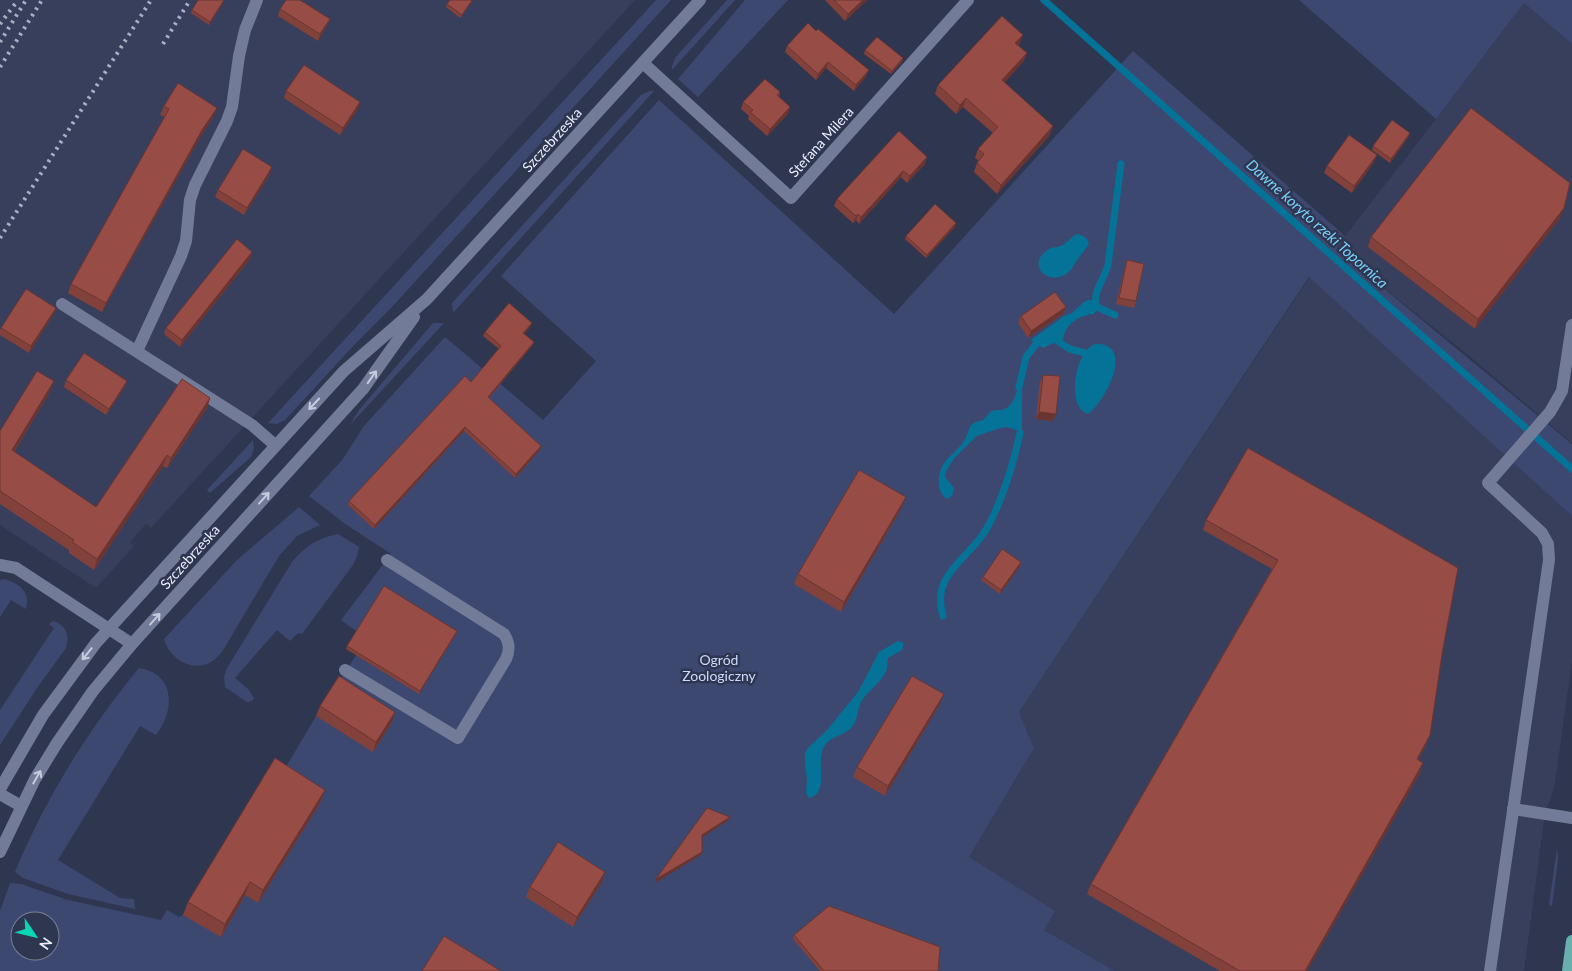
<svg xmlns="http://www.w3.org/2000/svg" width="1572" height="971" font-family="Lato,sans-serif">
<style>
.built{fill:#373f5d}
.green{fill:#3d4871;fill-rule:evenodd}
.water{fill:#057298}
.lines{fill:none;stroke-linecap:round;stroke-linejoin:round}
.stream{stroke:#057298;stroke-width:7}
.minor{stroke:#727b98;stroke-width:12}
.major{stroke:#67b0ae;stroke-width:12}
.rail{stroke:#aab0c3;stroke-width:4;stroke-dasharray:2.5 5;stroke-linecap:butt}
.wall{fill:#83413c}
.shaded-wall{fill:#6a3531}
.building{fill:#984c46;stroke:#6a3531}
.oneway{stroke:#c6cce0}
.labels{text-anchor:middle;stroke-width:5;stroke-linejoin:round;paint-order:stroke}
.street-label{font-size:14px;fill:#eaefff;stroke:#2f364f}
.park-label{font-size:14px;fill:#ccd8fd;stroke:#2f364f}
.water-label{font-size:15px;font-style:italic;fill:#77d1fd;stroke:#2f364f}
</style>
<rect width="100%" height="100%" fill="#2f364f"/>
<!-- built -->
<g class="built">
<polygon points="0,0 635,0 151,528 146,524 130,542 134,546 96,588 0,525"/>
<polygon points="1524,3 1572,44 1572,443 1462,350 1335,249 1436,119"/>
<polygon points="1310,277 1572,516 1572,661 1554,789 1545,813 1524,971 1115,971 1044,930 1054,911 969,857 1034,748 1019,712"/>
</g>
<!-- green -->
<g class="green">
<polygon points="656,0 671,0 392,307 357,342 285,420 277,424 268,423"/>
<polygon points="727,0 735,0 672,70 672,66 675,58"/>
<polygon points="745,0 788,0 698,97 678,79"/>
<polygon points="1299,0 1572,0 1572,44 1524,3 1436,119"/>
<path d="M1133 51 1345 236 1336 249 1572 444V516L1309 277 1019 712 1034 748 969 857 1055 911 1044 930 1115 971H0V911L10 883 21 884 68 900 161 920 167 910 179 917 183 915 270 771 280 777 316 716 367 639 341 620 391 554 344 523 309 496 343 459 364 426 445 337 543 420 596 361 501 276 659 100 894 314ZM20 921H50V951H20Z"/>
<polygon points="649,91 654,91 453,313 452,303 641,95"/>
<polygon points="433,323 444,323 350,425 359,410"/>
<polygon points="253,440 254,448 251,457 210,493 207,490"/>
<path d="M299 507 320 525 297 536 279 556 222 652C218 656 213 662 207 664 189 671 169 657 164 639L237 560Z"/>
<path d="M338 534 359 547 357 556 353 565 302 634 299 633 296 635 290 641 277 630 235 678 248 689 254 698 252 701 247 702 225 687 224 677 227 668 292 562C305 546 318 538 338 534Z"/>
<path d="M4 579C19 583 31 592 26 609L11 600 0 617V580Z"/>
<path d="M53 621C66 625 70 635 66 648L37 688 0 745V710L54 628 49 624Z"/>
<path d="M139 668C176 674 175 711 156 735L140 726 58 860 120 898 134 899 135 909 68 894 23 878 15 872C46 797 88 730 139 668Z"/>
<polygon points="1557,848 1558,859 1552,906 1549,905"/>
</g>
<!-- water -->
<g class="water">
<path d="M1076 234C1082 235 1086 236 1089 243 1086 250 1082 253 1078 259 1074 263 1073 268 1069 272 1050 288 1026 266 1046 251 1051 246 1059 248 1064 244 1069 241 1071 237 1076 234Z"/>
<path d="M1089 300 1094 301C1097 306 1098 309 1094 314 1075 316 1064 326 1062 344L1060 346 1053 343 1043 348 1031 340 1064 316 1072 313 1085 301Z"/>
<path d="M1100 344C1134 348 1104 403 1088 414 1066 407 1075 353 1093 345 1094 344 1098 344 1100 344Z"/>
<path d="M1018 387H1021L1022 390V431L1020 433C1007 423 1002 428 988 432 983 434 980 434 976 437 966 447 946 463 945 477L954 488 952 496 947 499C934 490 938 469 947 459 953 453 959 448 964 441 972 428 965 424 983 420L991 411C994 410 997 410 1000 410 1012 409 1015 397 1018 387Z"/>
<path d="M898 641 904 643 902 650 888 658C887 663 888 669 885 673 879 685 867 691 861 702 857 710 858 720 852 727 844 736 830 736 824 747 815 762 830 792 810 798L808 797 806 792 807 780 805 763V753L808 748 827 730 858 692 879 652Z"/>
</g>
<g class="lines">
<!-- stream -->
<g class="stream">
<polyline points="1044,0 1572,469"/>
<path d="M1115 315 1097 307C1091 294 1105 278 1108 265L1121 164"/>
<polyline points="1062,344 1070,349 1085,353"/>
<polyline points="1019,387 1026,357 1037,343"/>
<path d="M943 616C930 573 970 559 987 528 1003 499 1013 465 1020 433"/>
</g>
<!-- minor -->
<g class="minor">
<polyline points="643,63 791,198 968,0"/>
<polyline points="62,304 252,425 275,445"/>
<polyline points="137,351 181,256 186,241 190,200 195,185 227,121 232,107 239,56 245,30 257,0"/>
<polyline points="0,565 16,568 132,644"/>
<path d="M345 670 458 738 506 659C510 650 510 643 504 634L387 560"/>
<polyline points="0,789 43,715 96,643 344,371 427,299 700,0"/>
<polyline points="0,794 21,806"/>
<polyline points="1513,809 1572,818"/>
<polyline points="0,852 35,779 57,743 93,691 132,644 363,389 414,317"/>
<polyline points="1490,971 1549,560 1548,544 1542,533 1488,483 1550,412 1562,391 1572,325"/>
</g>
<!-- major -->
<polyline class="major" points="1568,971 1572,941"/>
<!-- rail -->
<g class="rail">
<polyline points="0,24 18,0"/>
<polyline points="0,42 26,0"/>
<polyline points="163,44 190,0"/>
<polyline points="0,67 42,0"/>
<polyline points="0,238 151,0"/>
</g>
</g>
<!-- wall -->
<g class="wall">
<polygon points="473,0 460,18 446,7 447,4"/>
<polygon points="825,0 867,0 845,21"/>
<polygon points="223,3 209,25 191,13 192,10"/>
<polygon points="280,9 330,19 327,25 318,41 278,16"/>
<polygon points="1020,43 1018,45 1027,53 1023,62 1004,82 1050,135 997,194 974,172 977,163 979,161 975,158 978,149 993,133 963,107 956,114 935,94 938,85"/>
<polygon points="787,46 866,76 854,91 826,68 816,80 785,52"/>
<polygon points="865,50 903,58 902,62 891,74 864,54"/>
<polygon points="286,91 358,109 340,135 284,98"/>
<polygon points="780,92 779,97 790,107 788,114 767,136 748,119 749,116 741,109 743,102"/>
<polygon points="164,106 213,117 199,139 102,312 68,293 71,284 165,117 160,115"/>
<polygon points="899,131 925,164 907,183 901,177 859,224 856,220 853,223 834,206 837,199"/>
<polygon points="1409,136 1390,163 1372,150 1373,146"/>
<polygon points="1374,162 1352,193 1324,173 1327,166"/>
<polygon points="270,174 244,215 215,197 218,190"/>
<polygon points="1564,208 1560,218 1475,329 1368,247 1371,237"/>
<polygon points="955,227 926,258 905,239 906,236"/>
<polygon points="252,252 250,259 180,347 164,334 166,328"/>
<polygon points="1127,260 1136,301 1134,308 1116,304 1125,267"/>
<polygon points="1066,307 1063,314 1028,338 1018,323 1021,316"/>
<polygon points="56,308 53,315 29,353 0,335 0,330 1,328"/>
<polygon points="530,327 524,334 534,342 532,346 489,398 540,450 515,478 464,431 374,529 348,505 349,501 471,382 499,349 483,336 485,332"/>
<polygon points="1043,375 1053,421 1036,419 1040,382"/>
<polygon points="66,380 127,381 124,388 106,415 64,387"/>
<polygon points="50,392 14,452 96,507 210,398 207,408 167,468 163,466 94,570 69,553 69,550 0,504 0,431"/>
<polygon points="902,507 841,612 794,584 798,574"/>
<polygon points="1206,520 1442,654 1430,735 1426,745 1418,760 1420,773 1307,971 1220,971 1087,894 1091,884 1272,569 1203,530"/>
<polygon points="1021,562 1020,566 1000,594 981,580 983,577"/>
<polygon points="457,631 456,634 419,694 346,649 347,646"/>
<polygon points="940,704 885,796 853,777 857,767"/>
<polygon points="320,706 392,722 373,752 316,716"/>
<polygon points="325,790 320,803 258,903 245,895 221,937 183,915 188,902"/>
<polygon points="602,882 573,927 526,897 530,887"/>
<polygon points="794,935 938,971 820,971 793,939"/>
</g>
<!-- shaded-wall -->
<g class="shaded-wall">
<polygon points="224,0 223,3 209,25 210,22"/>
<polygon points="863,0 867,0 845,21 848,14"/>
<polygon points="330,19 327,25 318,41 320,34"/>
<polygon points="1023,35 1020,43 1012,52 1015,43"/>
<polygon points="1027,53 1023,62 999,89 1002,80"/>
<polygon points="903,58 902,62 891,74 892,71"/>
<polygon points="828,62 826,68 816,80 818,74"/>
<polygon points="869,70 866,76 854,91 856,85"/>
<polygon points="966,98 963,107 956,114 960,105"/>
<polygon points="360,102 358,109 340,135 343,128"/>
<polygon points="790,107 788,114 767,136 770,129"/>
<polygon points="217,108 213,117 199,139 102,312 106,303 202,130"/>
<polygon points="1053,126 1050,135 997,194 1001,185"/>
<polygon points="1410,133 1409,136 1390,163 1391,159"/>
<polygon points="1377,155 1374,162 1352,193 1354,186"/>
<polygon points="927,157 925,164 907,183 910,176"/>
<polygon points="272,167 270,174 244,215 247,208"/>
<polygon points="903,171 901,177 859,224 861,217"/>
<polygon points="1564,208 1560,218 1475,329 1478,319"/>
<polygon points="858,214 856,220 853,223 856,216"/>
<polygon points="956,223 955,227 926,258 927,255"/>
<polygon points="252,252 250,259 180,347 182,340"/>
<polygon points="1066,307 1063,314 1028,338 1031,331"/>
<polygon points="56,308 53,315 29,353 31,346"/>
<polygon points="532,323 530,327 522,337 523,333"/>
<polygon points="534,342 532,346 486,401 488,397"/>
<polygon points="54,381 50,392 8,461 12,450"/>
<polygon points="127,381 124,388 106,415 109,409"/>
<polygon points="210,398 207,408 167,468 171,458"/>
<polygon points="1039,412 1056,414 1053,421 1036,419"/>
<polygon points="465,427 464,431 374,529 375,525"/>
<polygon points="541,446 540,450 515,478 516,474"/>
<polygon points="167,455 163,466 94,570 97,559"/>
<polygon points="906,497 902,507 841,612 844,602"/>
<polygon points="1021,562 1020,566 1000,594 1001,590"/>
<polygon points="457,631 456,634 419,694 420,691"/>
<polygon points="944,694 940,704 885,796 888,786"/>
<polygon points="395,712 392,722 373,752 376,742"/>
<polygon points="1430,735 1426,745 1413,769 1417,759"/>
<polygon points="1423,763 1420,773 1307,971 1305,971"/>
<polygon points="325,790 320,803 258,903 263,890"/>
<polygon points="730,817 729,820 701,838 702,835"/>
<polygon points="702,852 701,855 655,883 656,879"/>
<polygon points="605,872 602,882 573,927 577,917"/>
<polygon points="250,882 245,895 221,937 225,924"/>
</g>
<!-- building -->
<g class="building">
<polygon points="198,0 224,0 210,22 192,10"/>
<polygon points="286,0 300,0 330,19 320,34 280,9"/>
<polygon points="450,0 472,0 462,15 447,4"/>
<polygon points="834,0 863,0 848,14"/>
<polygon points="1002,16 1023,35 1015,43 1027,53 1002,80 1053,126 1001,185 977,163 984,154 978,149 998,127 966,98 960,105 938,85"/>
<polygon points="808,23 816,31 818,29 869,70 856,85 828,62 818,74 787,46"/>
<polygon points="877,37 903,58 892,71 865,50"/>
<polygon points="304,65 360,102 343,128 286,91"/>
<polygon points="765,79 780,92 777,95 790,107 770,129 750,112 753,110 743,102"/>
<polygon points="178,83 217,108 202,130 106,303 71,284 169,109 164,106"/>
<polygon points="1471,108 1570,183 1564,208 1478,319 1371,237"/>
<polygon points="1392,120 1410,133 1391,159 1373,146"/>
<polygon points="899,131 927,157 910,176 903,171 861,217 858,214 856,216 837,199"/>
<polygon points="1349,135 1377,155 1354,186 1327,166"/>
<polygon points="243,149 272,167 247,208 218,190"/>
<polygon points="935,204 956,223 927,255 906,236"/>
<polygon points="237,239 252,252 182,340 166,328"/>
<polygon points="1127,260 1144,264 1136,301 1119,298"/>
<polygon points="26,289 56,308 31,346 1,328"/>
<polygon points="1055,292 1066,307 1031,331 1021,316"/>
<polygon points="509,303 532,323 523,333 534,342 488,397 541,446 516,474 465,427 375,525 349,501 465,376 471,382 501,346 485,332"/>
<polygon points="84,353 127,381 109,409 66,380"/>
<polygon points="37,371 54,381 12,450 96,507 182,379 210,398 171,458 167,455 97,559 72,542 74,540 0,491 0,431"/>
<polygon points="1043,375 1060,376 1056,414 1039,412"/>
<polygon points="1248,448 1458,568 1442,654 1430,735 1417,759 1423,763 1305,971 1240,971 1091,884 1278,560 1206,520"/>
<polygon points="859,470 906,497 844,602 798,574"/>
<polygon points="1002,549 1021,562 1001,590 983,577"/>
<polygon points="384,586 457,631 420,691 347,646"/>
<polygon points="339,676 395,712 376,742 320,706"/>
<polygon points="912,676 944,694 888,786 857,767"/>
<polygon points="275,758 325,790 263,890 250,882 225,924 188,902"/>
<polygon points="707,808 730,817 702,835 702,852 656,879"/>
<polygon points="558,842 605,872 577,917 530,887"/>
<polygon points="829,906 940,947 938,971 824,971 794,935"/>
<polygon points="444,936 501,971 422,971"/>
</g>
<!-- one-way arrows -->
<defs><path id="oneway-shaft" d="M-6 0H5M1.5-3L5.5 0L1.5 3" fill="none" stroke-width="1.6" stroke-linecap="round" stroke-linejoin="round" transform="scale(1.25)"/></defs>
<g class="oneway">
<use href="#oneway-shaft" transform="translate(372 377) rotate(-55)"/>
<use href="#oneway-shaft" transform="translate(314 404) rotate(133)"/>
<use href="#oneway-shaft" transform="translate(264 498) rotate(-48)"/>
<use href="#oneway-shaft" transform="translate(155 619) rotate(-48)"/>
<use href="#oneway-shaft" transform="translate(87 654) rotate(129)"/>
<use href="#oneway-shaft" transform="translate(37 777) rotate(-60)"/>
</g>
<g class="labels">
<!-- street labels -->
<g class="street-label">
<text transform="translate(552 140) rotate(-48)" y="5">Szczebrzeska</text>
<text transform="translate(821 142) rotate(-48)" y="5">Stefana Milera</text>
<text transform="translate(190 557) rotate(-48)" y="5">Szczebrzeska</text>
</g>
<!-- park labels -->
<g class="park-label">
<text x="719" y="665">Ogród<tspan x="719" dy="16">Zoologiczny</tspan></text>
</g>
<!-- water labels -->
<g class="water-label">
<text transform="translate(1317 224) rotate(42)" y="5">Dawne koryto rzeki Topornica</text>
</g>
</g>
<!-- north arrow -->
<g transform="translate(35 936) rotate(125)"><circle r="24" fill="#2f364f" stroke="#7a8095"/>
<path d="M0-4L9 19L0 12L-9 19Z" fill="#08d5b5"/>
<text y="-8" font-size="14" font-weight="bold" text-anchor="middle" fill="#eaefff">N</text>
</g>
</svg>
